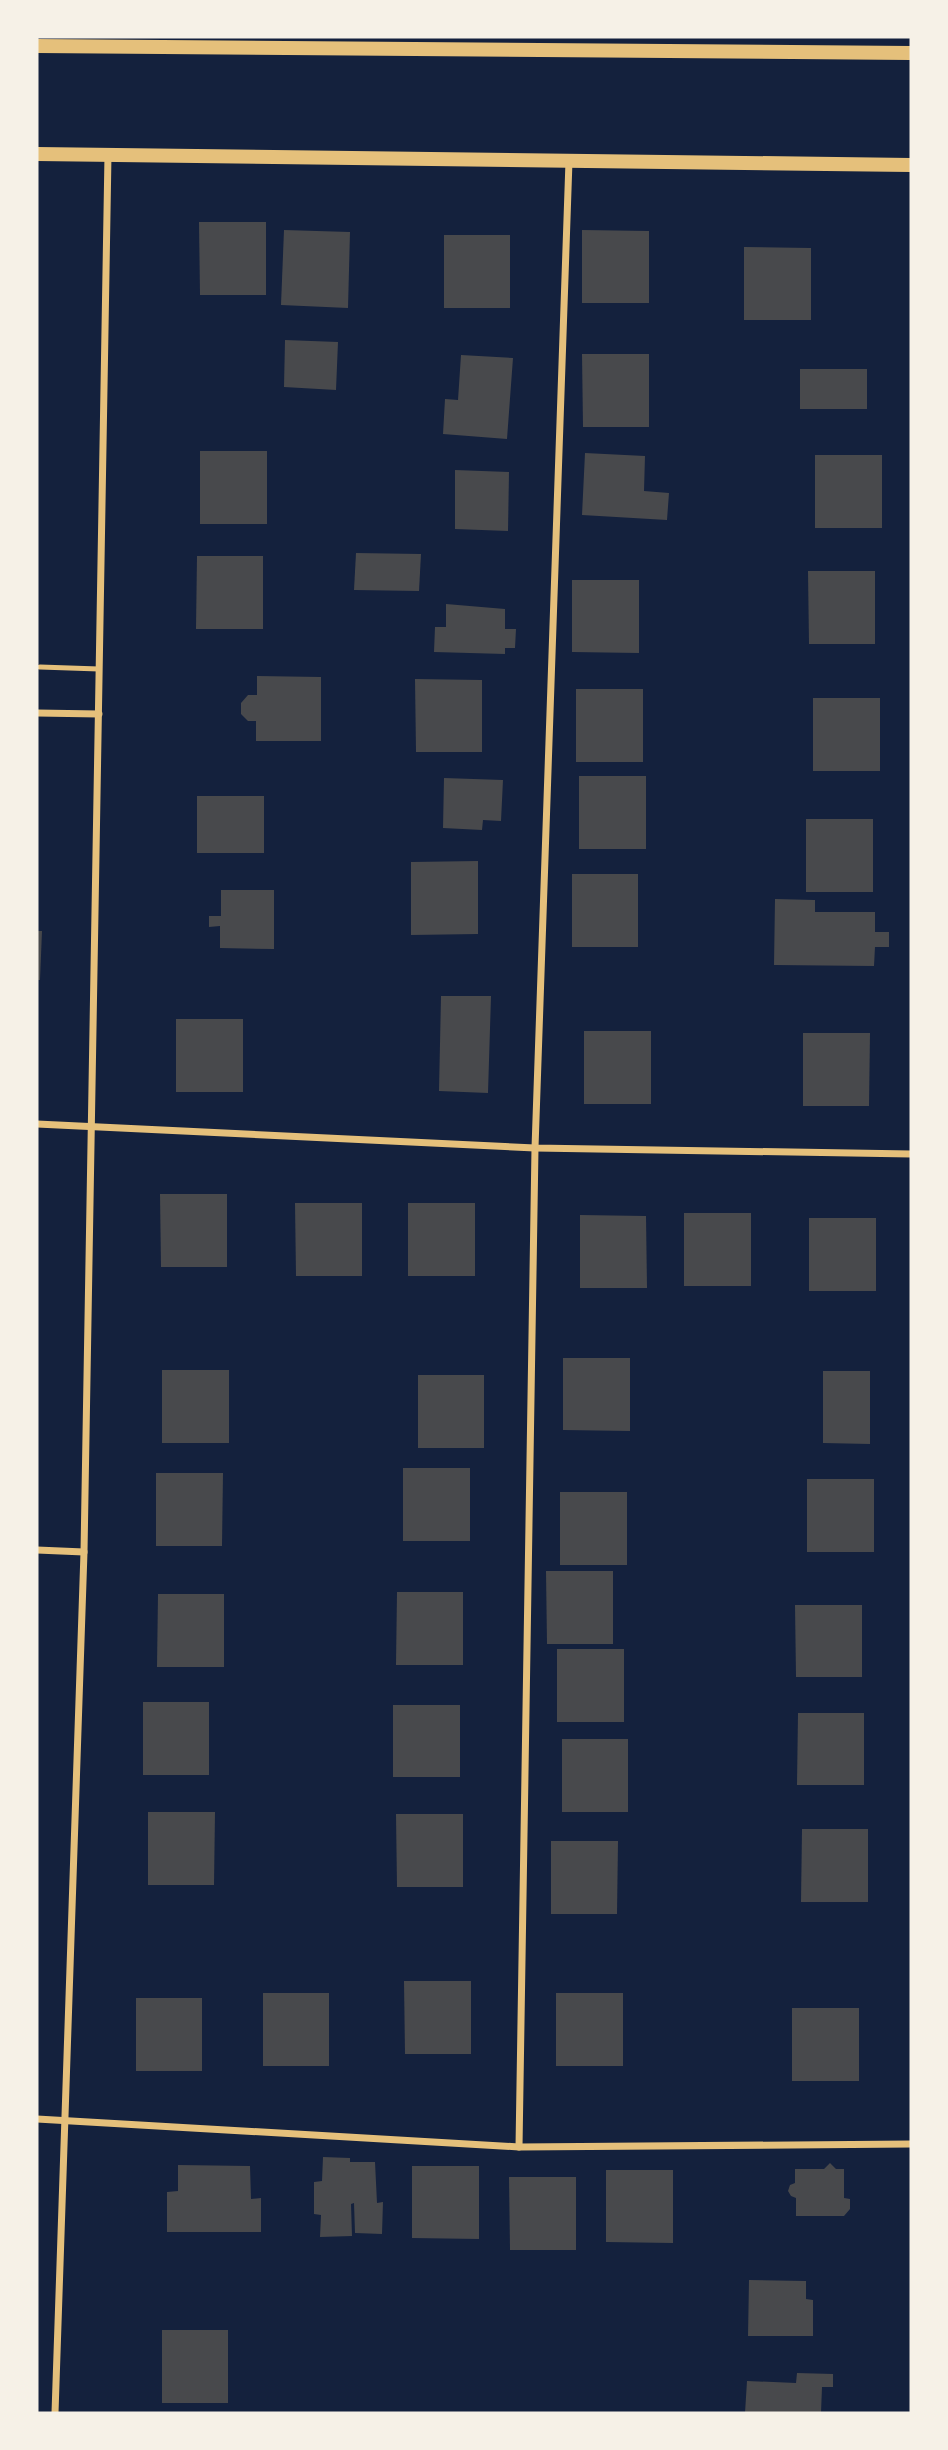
<svg xmlns="http://www.w3.org/2000/svg" width="948" height="2450" font-family="Rubik,sans-serif">
<style>
.building{fill:#48494c}
.lines{fill:none;stroke-linecap:round;stroke-linejoin:round}
.service{stroke:#e5c07b;stroke-width:5}
.minor{stroke:#e5c07b;stroke-width:7}
.secondary{stroke:#e5c07b;stroke-width:14}
</style>
<rect width="100%" height="100%" fill="#14213d"/>
<!-- building -->
<g class="building">
<polygon points="199,222 266,222 266,295 200,295"/>
<polygon points="284,230 350,232 348,308 281,305"/>
<polygon points="582,230 649,231 649,303 582,303"/>
<rect x="444" y="235" width="66" height="73"/>
<polygon points="744,247 811,248 811,320 744,320"/>
<polygon points="285,340 338,342 336,390 284,387"/>
<polygon points="582,354 649,354 649,427 583,427"/>
<polygon points="461,355 513,358 507,439 443,434 445,399 458,400"/>
<rect x="800" y="369" width="67" height="40"/>
<rect x="200" y="451" width="67" height="73"/>
<polygon points="585,453 645,456 644,491 669,493 667,520 582,515"/>
<rect x="815" y="455" width="67" height="73"/>
<polygon points="455,470 509,472 508,531 455,529"/>
<polygon points="356,553 421,554 419,591 354,590"/>
<polygon points="197,556 263,556 263,629 196,629"/>
<polygon points="808,571 875,571 875,644 809,644"/>
<polygon points="572,580 639,580 639,653 572,652"/>
<polygon points="446,604 505,609 505,629 516,629 515,648 505,648 505,654 434,652 435,627 446,627"/>
<polygon points="257,676 321,677 321,741 256,741 256,721 248,721 241,714 241,703 248,695 257,695"/>
<polygon points="415,679 482,680 482,752 416,752"/>
<rect x="576" y="689" width="67" height="73"/>
<rect x="813" y="698" width="67" height="73"/>
<rect x="579" y="776" width="67" height="73"/>
<polygon points="444,778 503,780 501,821 483,820 482,830 443,828"/>
<rect x="197" y="796" width="67" height="57"/>
<rect x="806" y="819" width="67" height="73"/>
<polygon points="478,861 478,934 411,935 411,862"/>
<rect x="572" y="874" width="66" height="73"/>
<polygon points="221,890 274,890 274,949 220,948 220,926 209,927 209,916 221,916"/>
<polygon points="775,899 815,900 815,912 875,912 875,932 889,932 889,947 875,947 874,966 774,965"/>
<polygon points="37,931 42,931 40,980 37,980"/>
<polygon points="441,996 491,996 488,1093 439,1091"/>
<rect x="176" y="1019" width="67" height="73"/>
<rect x="584" y="1031" width="67" height="73"/>
<polygon points="803,1033 870,1033 869,1106 803,1106"/>
<polygon points="160,1194 227,1194 227,1267 161,1267"/>
<polygon points="295,1203 362,1203 362,1276 296,1276"/>
<rect x="408" y="1203" width="67" height="73"/>
<rect x="684" y="1213" width="67" height="73"/>
<polygon points="580,1215 646,1216 647,1288 580,1288"/>
<rect x="809" y="1218" width="67" height="73"/>
<polygon points="563,1358 630,1358 630,1431 563,1430"/>
<rect x="162" y="1370" width="67" height="73"/>
<polygon points="823,1371 870,1371 870,1444 823,1443"/>
<rect x="418" y="1375" width="66" height="73"/>
<rect x="403" y="1468" width="67" height="73"/>
<polygon points="156,1473 223,1473 222,1546 156,1546"/>
<rect x="807" y="1479" width="67" height="73"/>
<rect x="560" y="1492" width="67" height="73"/>
<polygon points="546,1571 613,1571 613,1644 547,1644"/>
<polygon points="397,1592 463,1592 463,1665 396,1665"/>
<polygon points="158,1594 224,1594 224,1667 157,1667"/>
<polygon points="795,1605 862,1605 862,1677 796,1677"/>
<rect x="557" y="1649" width="67" height="73"/>
<rect x="143" y="1702" width="66" height="73"/>
<rect x="393" y="1705" width="67" height="72"/>
<polygon points="798,1713 864,1713 864,1785 797,1785"/>
<rect x="562" y="1739" width="66" height="73"/>
<polygon points="148,1812 215,1812 214,1885 148,1885"/>
<polygon points="396,1814 463,1814 463,1887 397,1887"/>
<polygon points="802,1829 868,1829 868,1902 801,1902"/>
<polygon points="551,1841 618,1841 617,1914 551,1914"/>
<polygon points="404,1981 471,1981 471,2054 405,2054"/>
<rect x="263" y="1993" width="66" height="73"/>
<rect x="556" y="1993" width="67" height="73"/>
<rect x="136" y="1998" width="66" height="73"/>
<rect x="792" y="2008" width="67" height="73"/>
<polygon points="323,2157 350,2158 350,2162 375,2162 377,2203 383,2202 382,2234 355,2233 354,2203 351,2204 352,2236 320,2237 321,2215 314,2214 314,2182 322,2181"/>
<polygon points="830,2163 836,2169 844,2169 844,2198 850,2199 850,2209 844,2216 796,2216 796,2198 791,2196 788,2191 790,2185 795,2183 795,2169 824,2169"/>
<polygon points="178,2165 250,2166 251,2199 261,2198 261,2232 167,2232 167,2192 178,2191"/>
<polygon points="412,2166 479,2166 479,2239 412,2238"/>
<polygon points="606,2170 673,2170 673,2243 606,2242"/>
<polygon points="509,2177 576,2177 576,2250 510,2250"/>
<polygon points="749,2280 806,2281 806,2299 813,2300 813,2336 748,2336"/>
<rect x="162" y="2330" width="66" height="73"/>
<polygon points="797,2373 833,2374 833,2387 822,2387 821,2413 745,2413 747,2381 796,2383"/>
</g>
<g class="lines">
<!-- service -->
<polyline class="service" points="40,667 99,669"/>
<!-- minor -->
<g class="minor">
<polyline points="37,713 99,714"/>
<polyline points="37,1124 535,1148 911,1154"/>
<polyline points="37,1550 84,1552"/>
<polyline points="37,2119 519,2147 911,2144"/>
<polyline points="519,2147 535,1148 569,161"/>
<polyline points="55,2413 84,1552 108,155"/>
</g>
<!-- secondary -->
<g class="secondary">
<polyline points="37,46 911,53"/>
<polyline points="37,154 911,165"/>
</g>
</g>
<!-- border -->
<rect width="948" height="2450" fill="none" stroke="#f6f1e7" stroke-width="77"/>
</svg>
